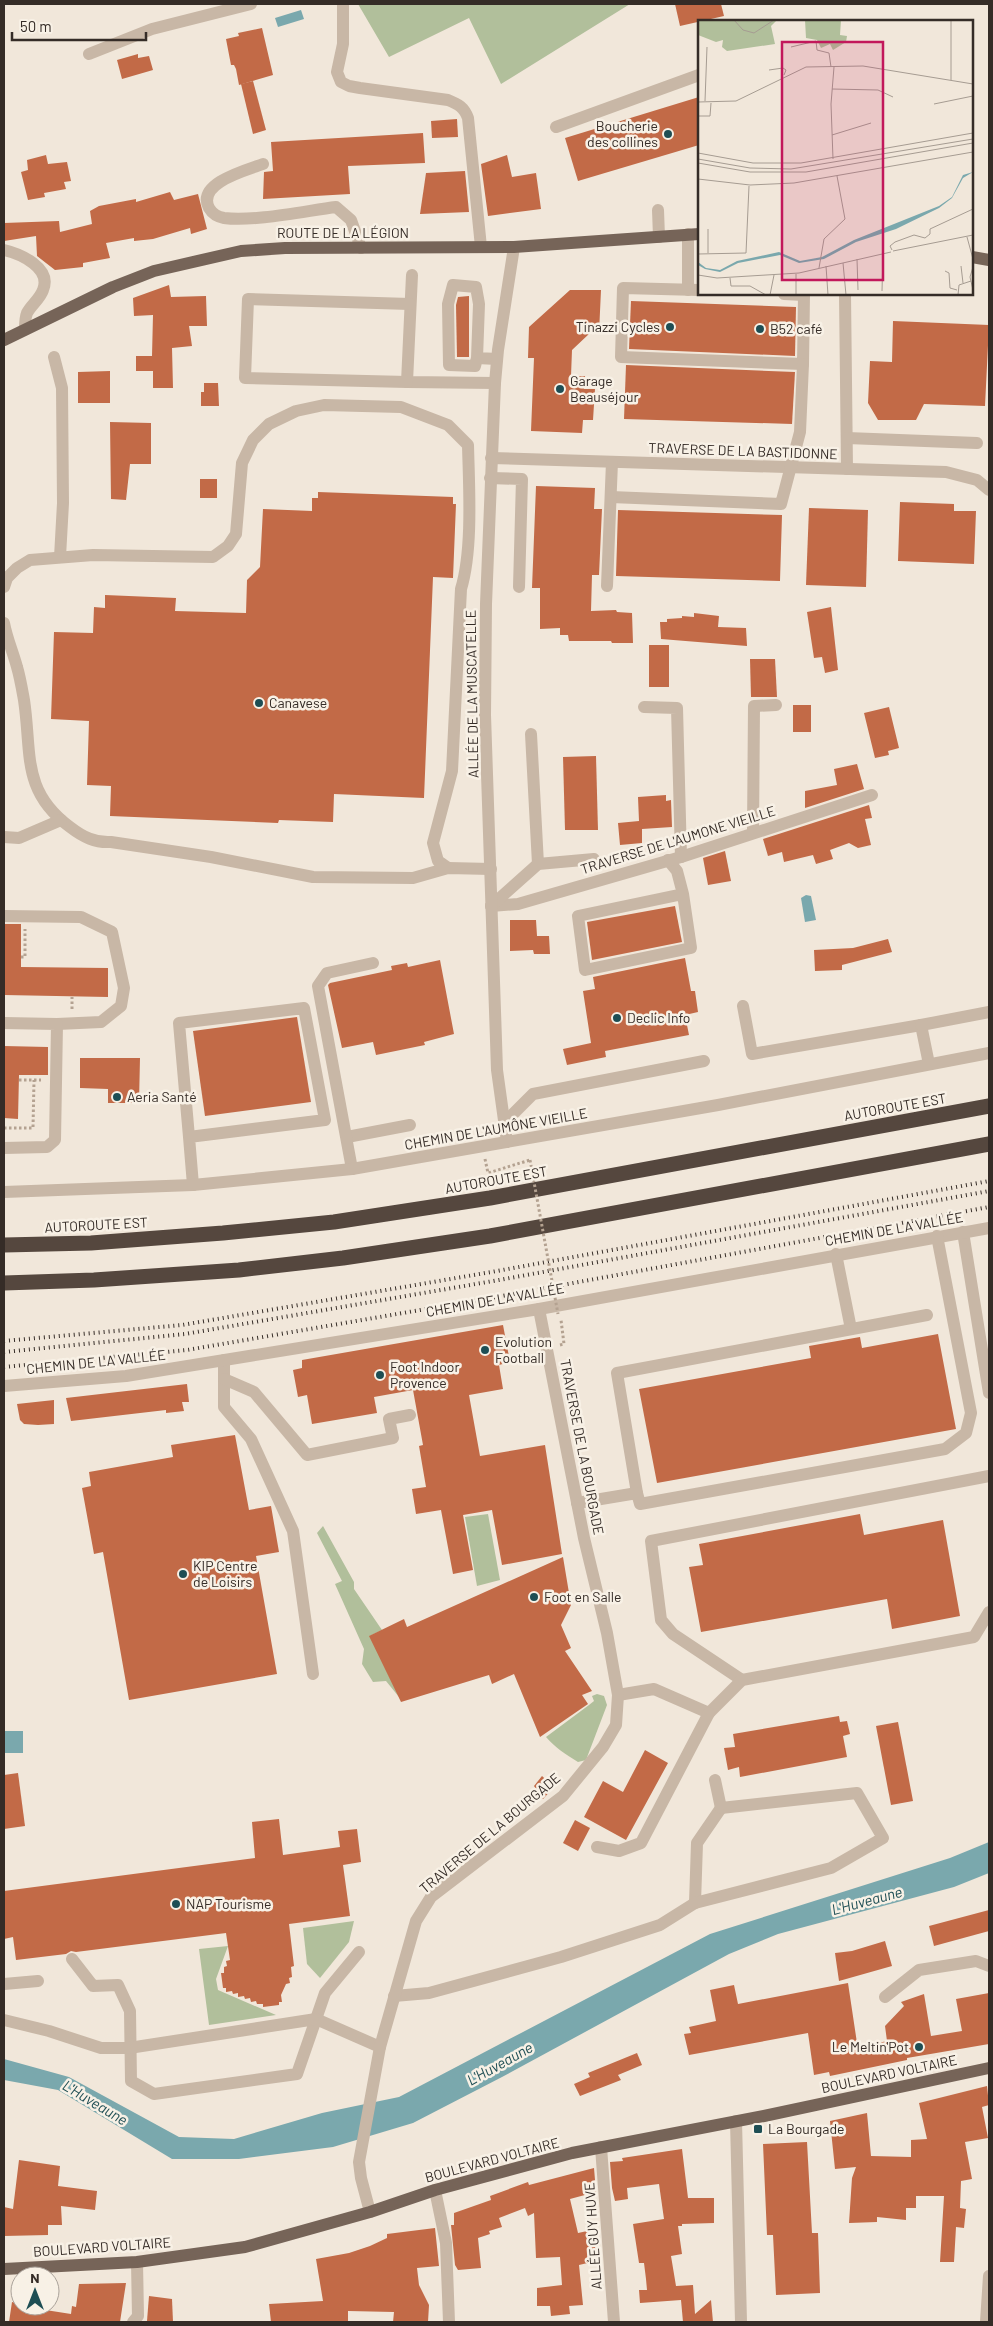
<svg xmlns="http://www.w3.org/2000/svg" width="993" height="2326" font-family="Barlow,sans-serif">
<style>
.green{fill:#b1bf9b}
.water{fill:#7aa8ad}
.building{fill:#c26a47}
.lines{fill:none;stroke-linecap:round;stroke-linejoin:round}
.path{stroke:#b4a291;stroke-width:3;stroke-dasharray:2.5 2.5;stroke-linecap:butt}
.minor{stroke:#c8b7a6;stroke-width:12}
.major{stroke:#766458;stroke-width:12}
.highway{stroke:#55473e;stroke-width:15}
.rail{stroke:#352c27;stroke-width:4;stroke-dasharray:1 4;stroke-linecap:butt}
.path-bridge{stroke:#b4a291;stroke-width:3;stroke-dasharray:2.5 2.5;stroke-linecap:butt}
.poi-dot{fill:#1e4e54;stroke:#f8f1e6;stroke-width:2}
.labels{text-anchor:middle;stroke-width:5;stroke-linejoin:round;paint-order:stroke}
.poi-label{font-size:14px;fill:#352c27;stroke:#f8f1e6;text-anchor:start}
.street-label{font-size:14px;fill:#352c27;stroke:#f8f1e6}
.water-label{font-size:15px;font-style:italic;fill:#1e4e54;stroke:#f8f1e6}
.inset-road{fill:none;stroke:#a69c92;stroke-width:1}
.view{fill:#c2185b;fill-opacity:0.15;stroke:#c2185b;stroke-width:2.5}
.inset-edge{fill:none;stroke:#352c27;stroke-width:2.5}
</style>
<rect width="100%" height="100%" fill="#f1e7da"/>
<!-- green -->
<g class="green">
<polygon points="358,4 630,4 501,84 469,18 389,57"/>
<polygon points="488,1514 500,1580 477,1586 465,1517"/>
<polygon points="323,1526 354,1582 354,1589 382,1630 370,1636 399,1697 386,1681 373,1682 362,1664 364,1649 335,1584 342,1581 317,1533"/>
<path d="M597 1694 604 1696 607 1705 586 1760 578 1762C565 1754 556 1748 546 1737L589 1705 594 1701 592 1696Z"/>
<polygon points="354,1921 349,1942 320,1978 307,1964 303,1928"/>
<polygon points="228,1946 216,1979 218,1990 276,2015 209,2025 199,1949"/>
</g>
<!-- water -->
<g class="water">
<polygon points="301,10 304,19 278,27 275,18"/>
<polygon points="806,895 811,896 816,920 805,922 801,898"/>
<rect x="4" y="1731" width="19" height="22"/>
<polygon points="989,1842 989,1873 954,1887 778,1934 729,1954 502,2077 413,2123 333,2147 239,2159 172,2159 58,2090 4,2080 4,2059 69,2077 179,2137 234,2139 322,2113 399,2097 710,1934 950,1858"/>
</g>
<!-- building -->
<g class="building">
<polygon points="675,4 721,4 724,16 680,26"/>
<polygon points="262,28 273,75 239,85 236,69 234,65 231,65 226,39 239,36 238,33"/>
<polygon points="138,54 138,58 149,56 153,70 122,79 117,60"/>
<polygon points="253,81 266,130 253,134 241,84"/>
<polygon points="699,97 699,145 578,181 565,138"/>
<polygon points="457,119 458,137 432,138 431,121"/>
<polygon points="423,133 425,163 348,166 350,194 263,199 264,172 273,171 271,142"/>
<polygon points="46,155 48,164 67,162 71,181 64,182 66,189 44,193 45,197 28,200 21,172 28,170 27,160"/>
<polygon points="507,155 512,177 536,173 541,209 488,216 481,164"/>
<polygon points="465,171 469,212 420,214 426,173"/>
<polygon points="170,192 174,200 198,194 207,229 191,234 190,228 153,239 134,241 134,238 106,243 110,258 83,263 83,267 55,270 37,256 36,236 4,241 4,223 59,221 60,232 92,224 90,211 99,206 136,199 136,202"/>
<polygon points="169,285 171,297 206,296 207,326 189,326 192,346 172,348 173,388 153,388 153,371 136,371 136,356 152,356 153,315 134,316 133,298"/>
<polygon points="570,290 601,290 599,333 590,333 572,350 571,376 585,376 584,389 595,389 593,420 583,420 582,433 531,431 534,358 528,358 529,327"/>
<polygon points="469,296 469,357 457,357 456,305 458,297"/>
<polygon points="631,301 796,307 795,356 629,349"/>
<polygon points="893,321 989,325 985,406 924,404 916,420 878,420 868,403 870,361 892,362"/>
<polygon points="626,365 795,372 792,424 624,419"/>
<polygon points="110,371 110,403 78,403 78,372"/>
<polygon points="204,383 218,383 219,406 201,406 201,392 204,392"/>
<polygon points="110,422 151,423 151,464 130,464 126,500 111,499"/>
<rect x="200" y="479" width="17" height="19"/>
<polygon points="536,486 595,488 594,509 602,509 599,575 592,575 591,611 616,610 617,612 632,613 633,643 612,643 611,641 569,641 568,635 560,635 560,628 540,629 540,588 532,588"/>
<polygon points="318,492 453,497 453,504 456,504 453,578 433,577 424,798 334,794 333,822 279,820 278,823 110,816 111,786 87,785 89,721 51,719 54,632 93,633 94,607 105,608 105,595 176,598 175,611 246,613 247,580 260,567 263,509 312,511 312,498 318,498"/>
<polygon points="900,502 954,504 954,511 976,511 974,564 898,561"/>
<polygon points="809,508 868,510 866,587 806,585"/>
<polygon points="618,510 782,515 780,581 616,576"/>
<polygon points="831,607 838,670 825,673 822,657 814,658 807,612"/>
<polygon points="694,613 719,616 718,627 746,628 747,646 661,639 660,622 667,622 667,619 682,618 682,616 694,617"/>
<rect x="649" y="645" width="20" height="42"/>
<polygon points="750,659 775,659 777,697 751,697"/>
<rect x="793" y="705" width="18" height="27"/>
<polygon points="889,707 899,748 888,751 889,755 875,758 864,713"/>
<polygon points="596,756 598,830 565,830 563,757"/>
<polygon points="857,764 864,789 805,808 805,791 837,785 834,769"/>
<polygon points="666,795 666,801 671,800 672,827 642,829 642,843 620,845 618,823 639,821 638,797"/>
<polygon points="869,805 872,818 865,819 871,845 858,848 849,843 830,850 833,859 816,864 813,855 784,862 782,852 768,856 763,839"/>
<polygon points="725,851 731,881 708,885 703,858"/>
<polygon points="675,906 682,942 592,960 587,922"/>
<polygon points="510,920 536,920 537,936 549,936 550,954 534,954 533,950 510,951"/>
<polygon points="4,924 21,924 21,967 108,968 108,997 4,995"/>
<polygon points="888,939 892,952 842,965 842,970 815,971 814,950 853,948"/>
<polygon points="685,958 691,991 695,991 698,1012 685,1015 689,1035 605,1051 606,1057 567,1065 563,1049 591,1043 583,991 595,989 593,977"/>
<polygon points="440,960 454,1034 424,1042 425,1045 376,1055 373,1042 342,1048 328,985 330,983 392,970 391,966 407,963 408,967"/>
<polygon points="297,1017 311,1102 205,1116 193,1031"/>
<polygon points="4,1046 48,1047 48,1075 19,1075 18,1119 4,1118"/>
<polygon points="80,1058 140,1058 139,1103 108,1103 108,1089 80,1088"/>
<polygon points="503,1325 510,1362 499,1365 503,1389 469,1395 480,1456 545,1445 562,1554 502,1565 492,1510 463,1515 473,1570 453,1574 441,1510 416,1514 412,1489 426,1487 419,1446 423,1445 413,1390 374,1397 377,1413 312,1424 307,1395 298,1397 293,1370 302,1368 302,1360"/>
<polygon points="938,1334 956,1429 657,1483 639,1389 811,1358 809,1346 860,1337 862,1348"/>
<polygon points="187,1384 189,1402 182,1402 184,1411 166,1413 166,1410 71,1421 66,1398"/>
<polygon points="54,1400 54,1424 38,1425 24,1424 20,1420 17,1404"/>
<polygon points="235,1435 249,1510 271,1506 279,1552 256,1556 277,1674 129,1700 103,1552 94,1554 82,1488 91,1486 89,1472 173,1457 171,1445"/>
<polygon points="860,1514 864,1535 943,1520 960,1616 892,1629 887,1599 701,1632 689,1567 703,1565 699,1544"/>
<polygon points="563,1557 571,1605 561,1625 571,1648 565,1651 592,1691 582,1695 588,1704 540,1737 514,1674 492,1684 489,1675 401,1702 369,1636 404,1619 407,1627"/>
<polygon points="839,1716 840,1722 847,1721 850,1734 843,1736 847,1757 740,1777 739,1767 728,1770 724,1748 735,1747 733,1734"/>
<polygon points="898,1722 913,1801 891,1805 876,1726"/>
<polygon points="645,1750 668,1763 626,1840 584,1817 603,1781 623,1792"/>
<polygon points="18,1773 25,1826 4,1829 4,1775"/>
<polygon points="542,1776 554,1787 543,1799 534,1786"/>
<polygon points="279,1819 283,1855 340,1847 338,1831 357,1829 361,1862 343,1865 350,1916 289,1924 294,1966 291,1967 292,1977 289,1978 290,1983 286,1984 281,1995 282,2002 279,2002 279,2005 263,2007 263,2004 257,2004 256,2001 251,2002 250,1998 245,1999 244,1996 238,1997 238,1993 233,1994 232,1991 226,1992 226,1988 223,1988 221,1973 224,1973 224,1967 227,1966 226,1961 230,1960 226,1933 76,1952 71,1951 66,1954 16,1960 13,1937 4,1939 4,1891 255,1858 252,1822"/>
<polygon points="575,1820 590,1828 578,1851 563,1843"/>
<polygon points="989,1910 989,1931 934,1946 929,1926"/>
<polygon points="885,1941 892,1966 839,1981 835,1953 852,1951"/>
<polygon points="848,1983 857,2043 860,2042 861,2047 887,2041 885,2026 904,2006 901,2002 924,1994 931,2036 962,2031 956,1999 989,1993 989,2044 907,2058 907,2060 830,2076 829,2072 814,2075 808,2033 689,2055 684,2034 691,2033 689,2027 716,2021 710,1990 734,1985 738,2004"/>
<polygon points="637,2053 642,2065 618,2075 621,2080 580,2096 574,2084 590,2077 588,2073"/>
<polygon points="987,2086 989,2105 982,2107 988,2138 965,2142 972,2179 961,2181 960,2208 966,2209 964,2228 956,2227 954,2262 940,2262 944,2196 916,2196 916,2208 906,2208 906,2220 877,2217 877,2222 849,2223 852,2178 856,2167 835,2169 830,2121 867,2113 871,2156 911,2157 911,2140 927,2139 919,2103"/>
<polygon points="807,2142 812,2233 818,2233 820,2293 776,2295 773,2235 767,2235 763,2144"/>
<polygon points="682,2149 688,2198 714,2198 714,2223 682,2224 682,2226 678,2226 682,2254 671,2256 676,2286 693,2285 695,2314 711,2300 713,2322 683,2322 681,2300 640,2303 639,2290 647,2290 646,2279 644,2263 639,2263 633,2224 664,2219 659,2184 627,2188 628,2199 615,2201 612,2188 610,2162 623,2161 622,2158"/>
<polygon points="19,2160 60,2166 58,2186 97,2191 95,2210 61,2206 62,2225 48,2225 48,2235 4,2236 4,2207 13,2209"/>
<polygon points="594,2168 596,2192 570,2199 578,2233 592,2230 596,2253 596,2261 579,2265 583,2305 569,2306 570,2314 551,2316 550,2306 537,2306 537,2288 562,2285 560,2257 536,2258 534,2213 528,2216 525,2208 499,2218 502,2227 489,2231 490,2234 478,2238 481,2268 458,2270 455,2265 451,2225 454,2225 454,2213 491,2200 490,2196 528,2182 529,2185"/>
<polygon points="435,2228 439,2266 417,2268 419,2285 429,2305 428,2322 393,2322 394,2312 348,2311 348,2322 271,2322 269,2304 323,2301 316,2259 349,2253 370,2246 387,2238 387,2234"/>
<polygon points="126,2283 120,2322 9,2322 12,2302 20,2304 20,2306 71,2314 72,2306 76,2307 79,2284"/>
<polygon points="149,2296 172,2299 173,2322 147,2321"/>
</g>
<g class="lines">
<!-- path -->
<g class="path">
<polyline points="21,957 25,957 25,929"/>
<polyline points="72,1009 72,997"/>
<polyline points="19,1080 41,1080"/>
<polyline points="4,1128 33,1128 34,1080"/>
<polyline points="485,1159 488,1173 530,1160"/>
<polyline points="560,1345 564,1344 561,1320"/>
</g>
<!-- minor -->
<g class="minor">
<path d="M343 4V44L337 72 341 82 349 86 360 88 448 100C458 104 464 107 468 118L481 247"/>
<polyline points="89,54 152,29 251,4"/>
<polyline points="556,127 699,75"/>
<path d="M263 164C247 170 196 183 209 208 212 213 218 217 224 218 253 222 305 211 336 207L351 220 361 248"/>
<polyline points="658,210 659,237"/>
<polyline points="688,234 688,290"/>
<path d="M4 250C21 254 52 268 43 290 40 299 31 305 27 313 25 318 25 324 25 329"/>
<polyline points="412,275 407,382 495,383"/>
<polyline points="699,290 623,288 621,357 803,364 804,295 784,294"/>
<polyline points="845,294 847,469"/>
<polyline points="54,357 62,388 63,503 60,557"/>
<polyline points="477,358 475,366 449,365 448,304 453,285 476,287 479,304 477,358 497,359"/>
<polyline points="407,382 245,378 248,299 410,304"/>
<polyline points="847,438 977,443"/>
<polyline points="491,458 946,472 977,480 989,490"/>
<polyline points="490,478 522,479 519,587"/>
<polyline points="611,497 781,504 800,432 803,364"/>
<polyline points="607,586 612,462"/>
<path d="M4 587 7 578 17 568 30 560 93 555 213 557 228 546 236 534 242 463 253 440 269 424 296 411 324 405 401 407 448 425 468 445C469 487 473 549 461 589L452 771 433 843 438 861 448 868"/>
<path d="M4 623C7 639 13 652 17 667 20 677 22 689 24 700 32 753 21 791 70 827 83 837 95 843 111 842L211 857 313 877 413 878 448 868 491 869"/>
<polyline points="644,707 677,708 681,857"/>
<polyline points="531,734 538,864"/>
<polyline points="753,833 754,706 776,705"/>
<polyline points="4,837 19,838 61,820"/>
<polyline points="668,860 677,871 683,894 578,916 585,970 691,948 683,894"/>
<polyline points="491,906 518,904 681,857 872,795"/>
<polyline points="491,906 538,864 594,859"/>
<polyline points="4,916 81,917 112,932 124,988 121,1006 101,1022 57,1024"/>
<polyline points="743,1006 752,1054 921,1025 929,1064"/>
<polyline points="4,1023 57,1024 55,1140 47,1147 4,1148"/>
<polyline points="921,1025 989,1012"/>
<polyline points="504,1123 533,1094 704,1061"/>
<polyline points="189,1137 179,1023 304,1008 325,1120 189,1137 193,1185"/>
<polyline points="347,1137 410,1125"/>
<polyline points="507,1142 497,1070 485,715 486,604 495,383 498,350 514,247"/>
<polyline points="352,1169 318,986 327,973 373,963"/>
<polyline points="4,1192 193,1185 352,1169 718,1105 989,1053"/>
<polyline points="963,1232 989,1393"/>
<polyline points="836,1254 851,1329"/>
<polyline points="224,1360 224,1407 251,1439 293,1531 313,1674"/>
<polyline points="224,1379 254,1392 307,1455 393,1438 389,1419 410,1415"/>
<polyline points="4,1386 126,1376 539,1309 989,1228"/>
<polyline points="637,1493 617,1373 927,1315"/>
<polyline points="577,1503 637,1493 640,1504 945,1449 966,1433 971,1413 937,1236"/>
<polyline points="742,1680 673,1634 661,1620 651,1541 989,1476"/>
<polyline points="618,1695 654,1689 709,1713 742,1680 974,1637 989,1612"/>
<polyline points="597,1847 619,1851 641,1843 709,1713"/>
<polyline points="695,1903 697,1843 721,1808"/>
<polyline points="72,1959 93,1986 118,1985 130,2011 131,2081 154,2094 297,2074 325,1993 359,1952"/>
<polyline points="4,1984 38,1981"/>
<polyline points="394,1996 429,1993 561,1957 660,1925 695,1903 831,1868 883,1838 857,1793 721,1808 715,1780"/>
<polyline points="885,1997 919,1970 976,1961 989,1966"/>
<polyline points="4,2020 49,2031 101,2048 129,2048 316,2019 380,2047"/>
<polyline points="736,2121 741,2322"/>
<polyline points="601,2147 614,2322"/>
<polyline points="435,2190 446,2243 449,2322"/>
<polyline points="370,2212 361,2178 359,2162 380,2047 416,1921 431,1897 563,1796 603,1747 616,1725 618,1695 607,1633 584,1538 539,1309"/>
<polyline points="133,2322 138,2316 137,2262"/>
<polyline points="986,2322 989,2276"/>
</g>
<!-- major -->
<g class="major">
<polyline points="972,257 989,260"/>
<polyline points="4,340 113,287 154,271 241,251 285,248 514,247 699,234"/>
<polyline points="4,2269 137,2262 245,2247 370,2212 435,2190 572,2153 764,2116 989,2068"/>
</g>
<!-- highway -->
<g class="highway">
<polyline points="4,1245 91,1243 223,1233 334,1222 490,1198 989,1106"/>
<polyline points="4,1283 94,1280 239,1270 343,1258 490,1236 989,1144"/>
</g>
<!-- rail -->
<g class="rail">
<polyline points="4,1341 182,1325 497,1271 989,1181"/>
<polyline points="4,1352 185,1334 499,1280 989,1191"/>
<polyline points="4,1367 187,1350 502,1296 989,1207"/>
</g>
<!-- path-bridge -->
<polyline class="path-bridge" points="530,1160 558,1314"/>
</g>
<!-- markers -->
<g class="poi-dot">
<circle cx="668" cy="134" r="5"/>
<circle cx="670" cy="327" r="5"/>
<circle cx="760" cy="329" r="5"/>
<circle cx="560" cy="389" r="5"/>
<circle cx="259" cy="703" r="5"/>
<circle cx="617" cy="1018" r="5"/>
<circle cx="117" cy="1097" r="5"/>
<circle cx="485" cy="1350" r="5"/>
<circle cx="380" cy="1375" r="5"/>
<circle cx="183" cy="1574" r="5"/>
<circle cx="534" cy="1597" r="5"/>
<circle cx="176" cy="1904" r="5"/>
<circle cx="919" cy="2047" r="5"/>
<rect x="753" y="2124" width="10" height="10" rx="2.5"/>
</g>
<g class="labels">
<!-- poi labels -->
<g class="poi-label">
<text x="658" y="131" text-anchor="end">Boucherie<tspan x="658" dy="16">des collines</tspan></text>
<text x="660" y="332" text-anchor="end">Tinazzi Cycles</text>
<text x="770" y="334">B52 café</text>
<text x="570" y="386">Garage<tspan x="570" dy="16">Beauséjour</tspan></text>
<text x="269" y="708">Canavese</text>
<text x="627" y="1023">Declic Info</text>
<text x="127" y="1102">Aeria Santé</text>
<text x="495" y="1347">Evolution<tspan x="495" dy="16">Football</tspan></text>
<text x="390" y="1372">Foot Indoor<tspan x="390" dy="16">Provence</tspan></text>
<text x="193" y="1571">KIP Centre<tspan x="193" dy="16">de Loisirs</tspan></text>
<text x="544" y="1602">Foot en Salle</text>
<text x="186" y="1909">NAP Tourisme</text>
<text x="909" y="2052" text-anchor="end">Le Meltin'Pot</text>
<text x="768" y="2134">La Bourgade</text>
</g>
<!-- street labels -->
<g class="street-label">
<text x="343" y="238">ROUTE DE LA LÉGION</text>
<text transform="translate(743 451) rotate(2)" y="5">TRAVERSE DE LA BASTIDONNE</text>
<text transform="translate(472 694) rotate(-91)" y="5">ALLÉE DE LA MUSCATELLE</text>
<text transform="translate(678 840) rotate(-17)" y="5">TRAVERSE DE L'AUMONE VIEILLE</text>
<text transform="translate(895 1107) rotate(-10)" y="5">AUTOROUTE EST</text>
<text transform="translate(496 1129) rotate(-10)" y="5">CHEMIN DE L'AUMÔNE VIEILLE</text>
<text transform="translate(496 1180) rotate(-10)" y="5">AUTOROUTE EST</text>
<text transform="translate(96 1225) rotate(-3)" y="5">AUTOROUTE EST</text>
<text transform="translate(894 1229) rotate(-10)" y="5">CHEMIN DE LA VALLÉE</text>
<text transform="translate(495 1300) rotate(-10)" y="5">CHEMIN DE LA VALLÉE</text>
<text transform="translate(96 1362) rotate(-6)" y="5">CHEMIN DE LA VALLÉE</text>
<text transform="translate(582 1447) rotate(79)" y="5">TRAVERSE DE LA BOURGADE</text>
<text transform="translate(490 1833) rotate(-40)" y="5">TRAVERSE DE LA BOURGADE</text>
<text transform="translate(889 2074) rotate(-12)" y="5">BOULEVARD VOLTAIRE</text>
<text transform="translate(492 2160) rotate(-15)" y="5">BOULEVARD VOLTAIRE</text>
<text transform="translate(593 2236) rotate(-94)" y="5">ALLÉE GUY HUVE</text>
<text transform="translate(102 2247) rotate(-4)" y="5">BOULEVARD VOLTAIRE</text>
</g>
<!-- water labels -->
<g class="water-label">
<text transform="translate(867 1901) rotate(-15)" y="5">L'Huveaune</text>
<text transform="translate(500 2064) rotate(-29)" y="5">L'Huveaune</text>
<text transform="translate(95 2103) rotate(31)" y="5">L'Huveaune</text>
</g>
</g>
<!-- overview -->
<g transform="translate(698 20)">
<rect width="275" height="275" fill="#f1e7da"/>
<path d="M0 0H79L73 6 77 24 29 31 24 27 25 20 18 22 0 15ZM107 0H143L142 15 149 16 148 22 135 30 132 24 123 28 119 20 108 18Z" fill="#b1bf9b"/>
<path d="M275 152 265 158 254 178 241 188 198 209 158 222 126 239 101 243 82 235 40 243 22 252 7 249 0 245V242L8 248 22 250 39 241 81 232 102 241 124 237 156 220 241 186 254 177 265 155Z" fill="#7aa8ad"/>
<path class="inset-road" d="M36 0 45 10 56 13 76 0M93 27 118 21 119 30 131 33 133 47M71 50 85 48 88 50 86 55M253 60V0M134 69 180 70 195 77M7 81 9 27M0 82 38 81 108 47 165 46 275 64M236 84 275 76M0 96H12L13 83M134 115 173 103M0 133 55 143H103L275 113M0 139 52 148 93 149 275 119M135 139 133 84 136 47M0 143 52 152H108L275 123M0 159 52 165 96 163 275 132M269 217 275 239M194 230 192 226 197 222 216 215 227 218 232 214V209L275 189M195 231 275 215M10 233V209M0 234 48 233 51 166M159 239 160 270M145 243 148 275M128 246 130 275M263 246 265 263M275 247 272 257 275 270M121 248 126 219 147 199 139 156M247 251 251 253 252 268 259 270M98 254V275M0 255 19 258 101 253 193 232M32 258 33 266H52L68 275M184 271 185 234M72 275 76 255M260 275 261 265 273 261"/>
<path class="view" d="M84 22H185V260H84Z"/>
<rect width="275" height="275" class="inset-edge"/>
</g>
<!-- border -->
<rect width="993" height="2326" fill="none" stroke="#352c27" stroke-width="10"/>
<!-- north arrow -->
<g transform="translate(35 2291)"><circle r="24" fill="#f8f1e6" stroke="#aaa29a"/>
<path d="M0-4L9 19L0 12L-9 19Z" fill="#1e4e54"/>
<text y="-8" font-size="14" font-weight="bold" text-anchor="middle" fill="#352c27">N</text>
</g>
<!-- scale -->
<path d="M12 32v8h134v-8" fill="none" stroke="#352c27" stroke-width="2.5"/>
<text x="20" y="32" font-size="15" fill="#352c27" stroke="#f8f1e6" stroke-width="4" paint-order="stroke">50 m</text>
</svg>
